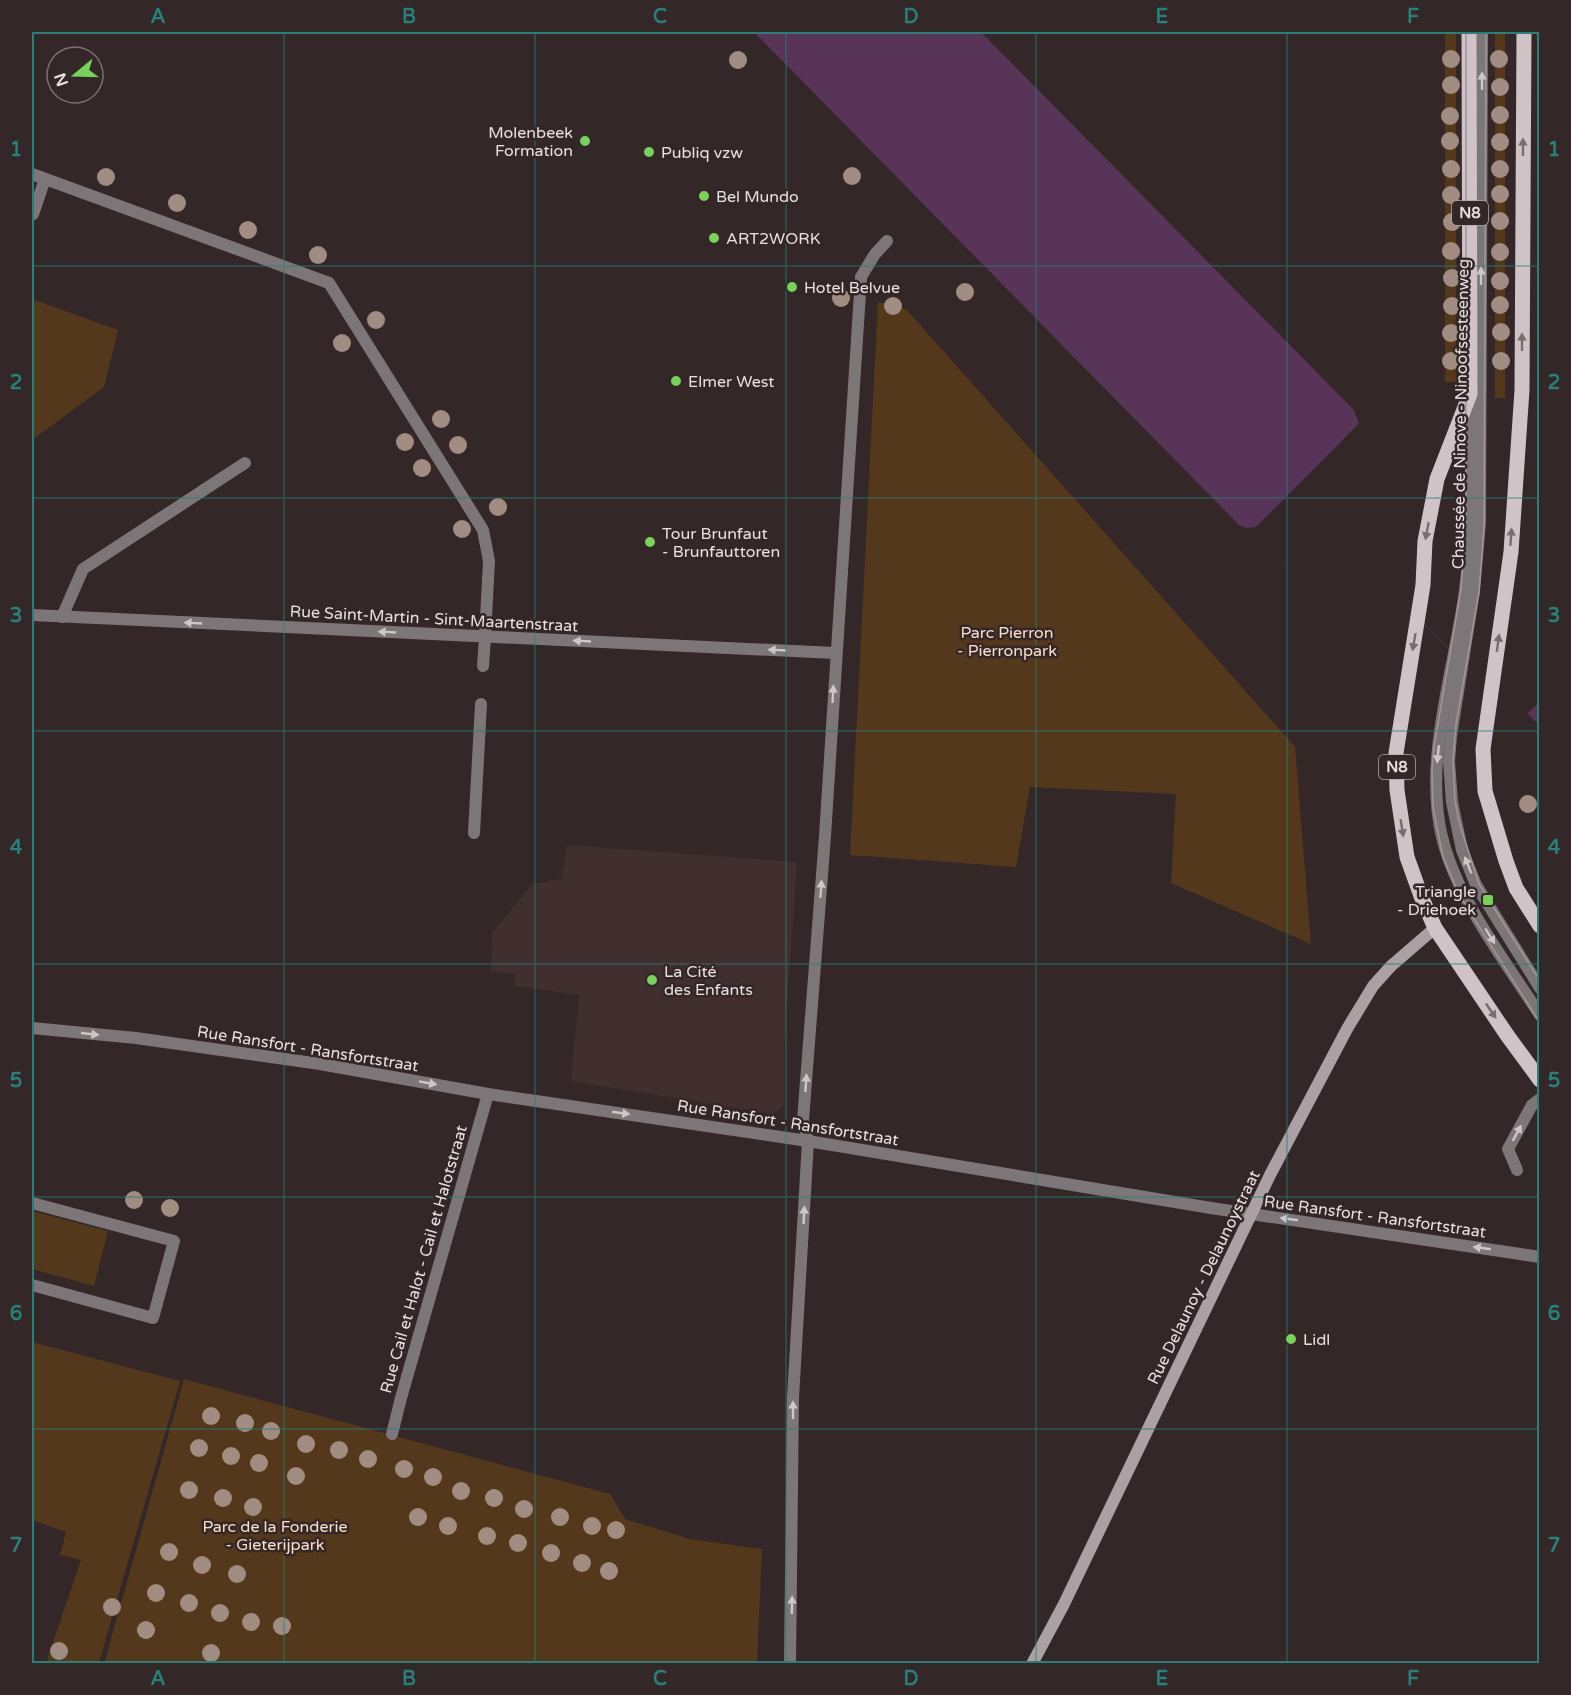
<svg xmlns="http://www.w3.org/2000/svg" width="1571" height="1695" font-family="'Varela Round',sans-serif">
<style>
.built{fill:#412f2f}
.green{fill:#54381b}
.water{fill:#583459}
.pier{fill:#332727}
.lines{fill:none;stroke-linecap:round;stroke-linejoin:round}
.lane{stroke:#7c7679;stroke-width:12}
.street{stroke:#7c7679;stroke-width:12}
.secondary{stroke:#aba1a5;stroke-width:12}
.primary{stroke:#cfc3c7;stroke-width:15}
.tram{stroke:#a09696;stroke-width:1.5}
.tree{fill:#a08c80}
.oneway{fill:#cec6c7}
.oneway2{fill:#796d6f}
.grid{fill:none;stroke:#25817a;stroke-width:1.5;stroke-opacity:0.55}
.poi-dot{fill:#77d259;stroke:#332727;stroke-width:2}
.labels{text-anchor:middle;stroke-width:5;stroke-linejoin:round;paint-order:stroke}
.shield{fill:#332727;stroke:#b2a9a9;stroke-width:1.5}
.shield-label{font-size:15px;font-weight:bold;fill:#e9e1e1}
.poi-label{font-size:16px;fill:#e9e1e1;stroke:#332727;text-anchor:start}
.street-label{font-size:16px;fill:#e9e1e1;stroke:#332727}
.park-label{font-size:16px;fill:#f9dfc8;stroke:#332727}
.neatline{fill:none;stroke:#25817a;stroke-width:2}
.grid-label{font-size:20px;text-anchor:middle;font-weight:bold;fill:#25817a}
</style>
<rect width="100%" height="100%" fill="#332727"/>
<!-- built -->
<polygon class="built" points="567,845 797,862 784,1050 784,1106 773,1114 571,1081 579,995 515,986 515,974 491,972 492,933 531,885 562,878"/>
<!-- green -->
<g class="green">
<rect x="1445" y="32" width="11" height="350"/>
<rect x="1495" y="32" width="10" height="366"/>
<polygon points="32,299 118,330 104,387 32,440"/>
<polygon points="878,302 906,309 1295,747 1311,944 1171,883 1176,794 1030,787 1016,867 850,855"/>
<polygon points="32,1211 108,1231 94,1286 32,1269"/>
<polygon points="32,1342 180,1381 99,1663 46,1663 81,1560 60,1555 66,1532 32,1520"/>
<polygon points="184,1379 610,1494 625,1519 690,1539 762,1549 757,1663 104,1664"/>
</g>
<!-- water -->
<polygon class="water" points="754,32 981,32 1354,410 1359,423 1340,443 1539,644 1539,725 1528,714 1466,667 1383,582 1360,604 1240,526"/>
<!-- pier -->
<polygon class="pier" points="1358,410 1361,424 1344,443 1540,640 1539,702 1525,716 1513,713 1383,582 1358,606 1238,528 1240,526 1247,528 1256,527 1355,428 1359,423 1356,412"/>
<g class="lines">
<!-- lane -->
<g class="lane">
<polyline points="1482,32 1480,522 1474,591 1451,736 1449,761 1452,802 1462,850 1476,885 1540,988"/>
<polyline points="33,214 45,179"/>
<path d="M1470 400C1471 463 1473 527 1465 590 1455 668 1423 759 1442 837 1457 899 1505 961 1540 1015"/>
<polyline points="62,617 83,569 245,463"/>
<polyline points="483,666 485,637"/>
<polyline points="474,833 481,704"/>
<polyline points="1517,1170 1508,1149 1532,1105 1540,1099"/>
<polyline points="32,1203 174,1241 153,1318 32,1285"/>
</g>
<!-- street -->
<g class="street">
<polyline points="32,174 329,283 483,530 489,561 485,637"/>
<polyline points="32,615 835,653"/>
<polyline points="32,1028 136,1038 320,1064 488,1094 808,1141 1211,1208 1540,1257"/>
<polyline points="392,1434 401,1398 488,1094"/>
<polyline points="790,1664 793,1398 808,1141 803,1120 825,836 861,277 875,254 887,241"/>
</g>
<!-- secondary -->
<polyline class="secondary" points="1032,1664 1064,1604 1270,1175 1347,1029 1373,986 1391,966 1435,928"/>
<!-- primary -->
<g class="primary">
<polyline points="1469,32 1470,394 1437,479 1425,541 1423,585 1396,753 1397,790 1407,857 1421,896 1435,928 1507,1035 1540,1080"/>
<polyline points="1524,32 1522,390 1511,552 1483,749 1485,791 1506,861 1516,888 1540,926"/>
</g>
<!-- tram -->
<g class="tram">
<polyline points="1466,32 1466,523 1461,589 1434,747 1432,770 1433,807 1443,857 1458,892 1471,914 1540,1023"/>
<polyline points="1486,32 1484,528 1479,592 1456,724 1453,761 1455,801 1459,822 1479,884 1540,981"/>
</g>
</g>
<!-- trees -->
<g class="tree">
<circle cx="1451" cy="59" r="9"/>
<circle cx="1499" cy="59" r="9"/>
<circle cx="738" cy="60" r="9"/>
<circle cx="1451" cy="85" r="9"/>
<circle cx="1500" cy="87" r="9"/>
<circle cx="1500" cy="115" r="9"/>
<circle cx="1450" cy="116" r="9"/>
<circle cx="1450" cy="141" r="9"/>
<circle cx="1500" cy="142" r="9"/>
<circle cx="1451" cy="169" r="9"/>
<circle cx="1500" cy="169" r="9"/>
<circle cx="852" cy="176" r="9"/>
<circle cx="106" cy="177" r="9"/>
<circle cx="1500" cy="194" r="9"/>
<circle cx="1451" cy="195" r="9"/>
<circle cx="177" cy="203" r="9"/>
<circle cx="1500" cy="221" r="9"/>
<circle cx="1452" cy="222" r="9"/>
<circle cx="248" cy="230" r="9"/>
<circle cx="1451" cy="251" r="9"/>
<circle cx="1500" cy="252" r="9"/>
<circle cx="318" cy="255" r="9"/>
<circle cx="1452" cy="278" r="9"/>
<circle cx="1500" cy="281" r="9"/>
<circle cx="965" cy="292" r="9"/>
<circle cx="841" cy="298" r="9"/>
<circle cx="1500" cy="305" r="9"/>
<circle cx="893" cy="306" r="9"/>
<circle cx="1452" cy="306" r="9"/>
<circle cx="376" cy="320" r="9"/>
<circle cx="1501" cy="332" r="9"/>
<circle cx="1451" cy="333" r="9"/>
<circle cx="342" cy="343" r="9"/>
<circle cx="1451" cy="361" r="9"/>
<circle cx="1501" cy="361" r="9"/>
<circle cx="441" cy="419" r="9"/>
<circle cx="405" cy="442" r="9"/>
<circle cx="458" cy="445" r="9"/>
<circle cx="422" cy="468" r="9"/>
<circle cx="498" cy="507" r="9"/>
<circle cx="462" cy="529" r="9"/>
<circle cx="1528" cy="804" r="9"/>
<circle cx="134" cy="1200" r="9"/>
<circle cx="170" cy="1208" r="9"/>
<circle cx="211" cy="1416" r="9"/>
<circle cx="245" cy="1423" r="9"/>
<circle cx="271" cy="1431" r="9"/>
<circle cx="306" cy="1444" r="9"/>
<circle cx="199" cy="1448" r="9"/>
<circle cx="339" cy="1450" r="9"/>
<circle cx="231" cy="1456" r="9"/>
<circle cx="368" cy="1459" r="9"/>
<circle cx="259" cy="1463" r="9"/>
<circle cx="404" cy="1469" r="9"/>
<circle cx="296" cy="1476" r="9"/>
<circle cx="433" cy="1477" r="9"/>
<circle cx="189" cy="1490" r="9"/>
<circle cx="461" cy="1491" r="9"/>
<circle cx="223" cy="1498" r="9"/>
<circle cx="494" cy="1498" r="9"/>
<circle cx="253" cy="1507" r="9"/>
<circle cx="524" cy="1509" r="9"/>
<circle cx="418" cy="1517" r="9"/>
<circle cx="560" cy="1517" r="9"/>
<circle cx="448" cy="1526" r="9"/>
<circle cx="592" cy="1526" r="9"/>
<circle cx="616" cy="1530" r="9"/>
<circle cx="487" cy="1536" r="9"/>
<circle cx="518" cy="1543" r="9"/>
<circle cx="169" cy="1552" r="9"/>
<circle cx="551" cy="1553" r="9"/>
<circle cx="582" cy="1563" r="9"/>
<circle cx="202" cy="1565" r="9"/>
<circle cx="609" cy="1571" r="9"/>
<circle cx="237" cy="1574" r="9"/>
<circle cx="156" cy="1593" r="9"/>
<circle cx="189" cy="1603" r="9"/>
<circle cx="112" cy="1607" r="9"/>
<circle cx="220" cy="1613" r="9"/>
<circle cx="251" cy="1622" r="9"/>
<circle cx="282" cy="1626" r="9"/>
<circle cx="146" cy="1630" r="9"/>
<circle cx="59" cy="1651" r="9"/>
<circle cx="211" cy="1653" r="9"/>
</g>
<!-- one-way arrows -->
<defs><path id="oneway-solid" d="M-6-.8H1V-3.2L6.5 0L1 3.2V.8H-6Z" transform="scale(1.5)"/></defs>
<g class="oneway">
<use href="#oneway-solid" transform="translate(1482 81) rotate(-90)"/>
<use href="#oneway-solid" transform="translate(1481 276) rotate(-90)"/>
<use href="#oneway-solid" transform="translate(193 623) rotate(-177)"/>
<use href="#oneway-solid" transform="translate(387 632) rotate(-177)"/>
<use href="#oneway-solid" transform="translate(582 641) rotate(-177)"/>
<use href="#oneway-solid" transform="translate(777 650) rotate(-177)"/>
<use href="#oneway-solid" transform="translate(833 694) rotate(-87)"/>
<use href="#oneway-solid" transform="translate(1438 754) rotate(96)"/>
<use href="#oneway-solid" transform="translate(1468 865) rotate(-112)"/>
<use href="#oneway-solid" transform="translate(821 889) rotate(-86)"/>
<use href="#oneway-solid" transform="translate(1490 936) rotate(58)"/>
<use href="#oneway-solid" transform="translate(90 1034) rotate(6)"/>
<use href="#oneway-solid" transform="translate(428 1083) rotate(10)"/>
<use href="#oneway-solid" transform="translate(806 1083) rotate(-86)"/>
<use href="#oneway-solid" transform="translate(621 1113) rotate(8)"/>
<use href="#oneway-solid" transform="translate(1517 1133) rotate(-61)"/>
<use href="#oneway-solid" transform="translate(804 1215) rotate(-87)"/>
<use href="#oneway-solid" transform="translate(1289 1219) rotate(-172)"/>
<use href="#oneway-solid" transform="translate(1482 1248) rotate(-172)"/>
<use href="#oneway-solid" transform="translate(793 1410) rotate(-90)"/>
<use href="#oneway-solid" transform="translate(792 1605) rotate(-89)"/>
</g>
<g class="oneway2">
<use href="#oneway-solid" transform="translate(1523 147) rotate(-90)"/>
<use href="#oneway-solid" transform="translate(1522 342) rotate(-90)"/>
<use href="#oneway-solid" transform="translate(1427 531) rotate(101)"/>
<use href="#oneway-solid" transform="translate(1511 537) rotate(-86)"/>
<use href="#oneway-solid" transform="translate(1414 642) rotate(100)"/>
<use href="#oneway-solid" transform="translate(1498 643) rotate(-82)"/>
<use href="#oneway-solid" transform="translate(1402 828) rotate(81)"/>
<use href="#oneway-solid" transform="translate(1491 1011) rotate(56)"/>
</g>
<!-- grid -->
<path class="grid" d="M284 32V1664M535 32V1664M786 32V1664M1036 32V1664M1287 32V1664M32 266H1540M32 498H1540M32 731H1540M32 964H1540M32 1197H1540M32 1429H1540"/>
<!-- markers -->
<g class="poi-dot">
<circle cx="585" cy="141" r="6"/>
<circle cx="649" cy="152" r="6"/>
<circle cx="704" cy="196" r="6"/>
<circle cx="714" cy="238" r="6"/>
<circle cx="792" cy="287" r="6"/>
<circle cx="676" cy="381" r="6"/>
<circle cx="650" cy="542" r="6"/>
<rect x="1482" y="894" width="12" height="12" rx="3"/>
<circle cx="652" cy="980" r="6"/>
<circle cx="1291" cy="1339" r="6"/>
</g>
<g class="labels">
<!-- shield labels -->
<g class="shield">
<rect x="1452" y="201" width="36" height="24" rx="4.5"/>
<rect x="1379" y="755" width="36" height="24" rx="4.5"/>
</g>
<g class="shield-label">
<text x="1470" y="218">N8</text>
<text x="1397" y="772">N8</text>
</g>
<!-- poi labels -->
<g class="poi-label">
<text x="573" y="138" text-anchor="end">Molenbeek<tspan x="573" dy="18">Formation</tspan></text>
<text x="661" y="158">Publiq vzw</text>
<text x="716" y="202">Bel Mundo</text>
<text x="726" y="244">ART2WORK</text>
<text x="804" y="293">Hotel Belvue</text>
<text x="688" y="387">Elmer West</text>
<text x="662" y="539">Tour Brunfaut<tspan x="662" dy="18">- Brunfauttoren</tspan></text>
<text x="1476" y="897" text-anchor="end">Triangle<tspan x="1476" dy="18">- Driehoek</tspan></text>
<text x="664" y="977">La Cité<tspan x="664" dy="18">des Enfants</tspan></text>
<text x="1303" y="1345">Lidl</text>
</g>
<!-- street labels -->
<g class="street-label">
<text transform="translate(1460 414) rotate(-89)" y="6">Chaussée de Ninove - Ninoofsesteenweg</text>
<text transform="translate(434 618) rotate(3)" y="6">Rue Saint-Martin - Sint-Maartenstraat</text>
<text transform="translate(308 1048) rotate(9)" y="6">Rue Ransfort - Ransfortstraat</text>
<text transform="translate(788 1122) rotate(9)" y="6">Rue Ransfort - Ransfortstraat</text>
<text transform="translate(1375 1216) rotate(8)" y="6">Rue Ransfort - Ransfortstraat</text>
<text transform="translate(423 1259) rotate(-74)" y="6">Rue Cail et Halot - Cail et Halotstraat</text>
<text transform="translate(1203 1277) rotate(-64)" y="6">Rue Delaunoy - Delaunoystraat</text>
</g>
<!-- park labels -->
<g class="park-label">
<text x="1007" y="638">Parc Pierron<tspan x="1007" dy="18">- Pierronpark</tspan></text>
<text x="275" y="1532">Parc de la Fonderie<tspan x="275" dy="18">- Gieterijpark</tspan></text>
</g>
</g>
<!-- border -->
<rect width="1571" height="1695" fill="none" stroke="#332727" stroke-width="66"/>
<!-- north arrow -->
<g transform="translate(75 75) rotate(251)"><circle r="28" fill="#332727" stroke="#7c7171" stroke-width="1.5"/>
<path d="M0-4.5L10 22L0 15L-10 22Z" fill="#77d259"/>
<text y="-9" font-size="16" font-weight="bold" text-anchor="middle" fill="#e9e1e1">N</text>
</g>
<rect x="33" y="33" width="1505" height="1629" class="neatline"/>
<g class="grid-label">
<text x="158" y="23">A</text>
<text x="409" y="23">B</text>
<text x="660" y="23">C</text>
<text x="911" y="23">D</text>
<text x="1162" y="23">E</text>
<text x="1413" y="23">F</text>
<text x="16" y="156">1</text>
<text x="1554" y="156">1</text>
<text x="16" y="389">2</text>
<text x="1554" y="389">2</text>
<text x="16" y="622">3</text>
<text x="1554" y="622">3</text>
<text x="16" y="854">4</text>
<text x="1554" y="854">4</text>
<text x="16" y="1087">5</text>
<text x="1554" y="1087">5</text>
<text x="16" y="1320">6</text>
<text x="1554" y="1320">6</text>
<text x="16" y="1552">7</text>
<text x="1554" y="1552">7</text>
<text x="158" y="1685">A</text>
<text x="409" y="1685">B</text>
<text x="660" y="1685">C</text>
<text x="911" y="1685">D</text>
<text x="1162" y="1685">E</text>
<text x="1413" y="1685">F</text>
</g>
</svg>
